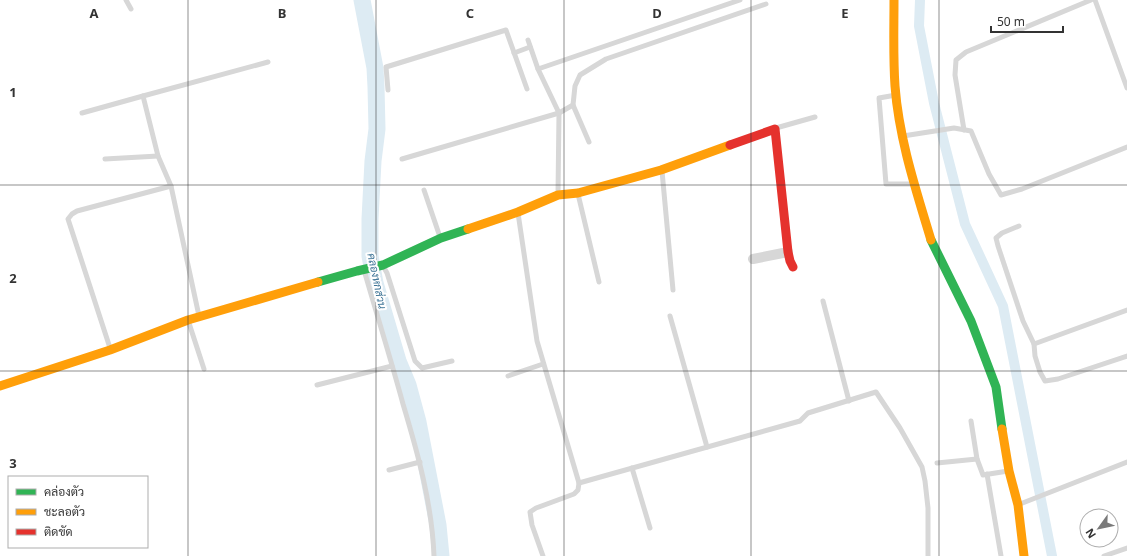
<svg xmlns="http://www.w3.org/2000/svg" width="1127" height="556" font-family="'Noto Sans',Sarabun,sans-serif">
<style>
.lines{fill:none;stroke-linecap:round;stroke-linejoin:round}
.canal{stroke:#ddebf3;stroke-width:10}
.river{stroke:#ddebf3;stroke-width:17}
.lane{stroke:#d7d7d7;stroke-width:5}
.street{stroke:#d7d7d7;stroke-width:10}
.fast{stroke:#30b455;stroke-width:9}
.slow{stroke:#ff9f0a;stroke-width:9}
.jam{stroke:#e5322d;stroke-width:9}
.grid{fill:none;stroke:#333;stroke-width:1;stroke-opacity:0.55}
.labels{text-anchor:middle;stroke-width:4;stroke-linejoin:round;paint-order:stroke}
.water-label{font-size:11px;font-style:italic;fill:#3f7597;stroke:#fff}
.grid-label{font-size:13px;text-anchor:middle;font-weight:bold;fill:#333;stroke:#fff;stroke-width:4;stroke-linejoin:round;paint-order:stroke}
</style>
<rect width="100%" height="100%" fill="#fff"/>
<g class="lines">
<!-- canal -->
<polyline class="canal" points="920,0 919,26 934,103 965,224 1003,306 1052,556"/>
<!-- river -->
<polyline class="river" points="362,0 375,68 376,87 377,129 373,161 370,219 370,256 375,283 388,327 398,361 408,385 418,422 438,525 441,556"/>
<!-- lane -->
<g class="lane">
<polyline points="126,0 131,9"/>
<polyline points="1095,0 1127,88"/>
<polyline points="528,40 538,69 559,113 558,194"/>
<polyline points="514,53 530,47"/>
<polyline points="538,69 740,0"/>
<polyline points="388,90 386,67 506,30 527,89"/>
<polyline points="896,95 879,98 886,184 913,184"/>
<polyline points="573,105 589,142"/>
<polyline points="82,113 143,96"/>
<polyline points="776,128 815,117"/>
<polyline points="964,130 955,75 956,60 966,52 1091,0"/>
<polyline points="903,136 954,128 971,131 989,174 1001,195 1022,189 1127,147"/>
<polyline points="105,159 158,156"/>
<polyline points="402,159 559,113 573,105 575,86 580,75 606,59 766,4"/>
<polyline points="662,171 673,290"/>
<polyline points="424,190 440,237"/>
<polyline points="578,194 599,282"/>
<polyline points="518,213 537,341 579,483 578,490 574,494 536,508 530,512 532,525 543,556"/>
<polyline points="1019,226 1002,233 996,238 998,246 1023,321 1034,344 1035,356 1040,372 1045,381 1058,379 1127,356"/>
<polyline points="383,266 387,273 415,361 422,368 452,361"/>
<path d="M364 270C377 315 391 360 403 404 418 454 432 504 434 556"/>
<polyline points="823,301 849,401"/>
<polyline points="199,316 171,186 158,156 143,96 268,62"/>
<polyline points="670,316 707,447"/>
<polyline points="188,320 204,369"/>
<polyline points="1034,344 1127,310"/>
<polyline points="110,348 68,219 72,214 77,211 171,186"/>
<polyline points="508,376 543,364"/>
<polyline points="317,385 392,366"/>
<polyline points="971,421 977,459 983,475 1008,471"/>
<polyline points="937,463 977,459"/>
<polyline points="632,468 650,528"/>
<polyline points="389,470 420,462"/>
<polyline points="987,474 1001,556"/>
<polyline points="579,483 800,421 808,413 876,392 900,428 922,467 925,481 928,508 928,556"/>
<polyline points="1020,504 1127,462"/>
<polyline points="1104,556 1127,548"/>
</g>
<!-- street -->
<polyline class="street" points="753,259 788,252"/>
<!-- fast -->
<g class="fast">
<polyline points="931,240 971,321 996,387 1002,429"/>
<polyline points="318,282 357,271 383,265 441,238 468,229"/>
</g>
<!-- slow -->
<g class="slow">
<path d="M894 0C894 28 893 57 895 86 899 139 916 190 931 240"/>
<polyline points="468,229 518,212 558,195 578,193 661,170 730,145"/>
<polyline points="0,386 110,350 188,320 318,282"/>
<polyline points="1002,429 1009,471 1018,505 1024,556"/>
</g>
<!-- jam -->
<polyline class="jam" points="730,145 775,129 788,252 790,261 793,267"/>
</g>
<!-- grid -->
<path class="grid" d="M188 0V556M376 0V556M564 0V556M751 0V556M939 0V556M0 185H1127M0 371H1127"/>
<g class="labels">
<!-- water labels -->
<g class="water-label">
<text transform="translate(377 281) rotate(78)" y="4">คลองหกส่วน</text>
</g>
</g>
<g class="grid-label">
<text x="94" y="18">A</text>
<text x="282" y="18">B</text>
<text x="470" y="18">C</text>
<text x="657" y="18">D</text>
<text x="845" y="18">E</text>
<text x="13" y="97">1</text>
<text x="13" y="283">2</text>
<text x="13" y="468">3</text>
</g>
<!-- legend -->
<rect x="8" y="476" width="140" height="72" fill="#ffffff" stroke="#adadad"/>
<rect x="16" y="489" width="20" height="6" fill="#30b455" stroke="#adadad"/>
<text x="44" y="496" font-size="12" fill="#333333">คล่องตัว</text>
<rect x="16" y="509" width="20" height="6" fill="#ff9f0a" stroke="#adadad"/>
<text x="44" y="516" font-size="12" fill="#333333">ชะลอตัว</text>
<rect x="16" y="529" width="20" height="6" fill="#e5322d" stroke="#adadad"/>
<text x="44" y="536" font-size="12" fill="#333333">ติดขัด</text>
<!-- north arrow -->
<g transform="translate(1099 528) rotate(237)"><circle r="19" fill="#ffffff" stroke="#adadad"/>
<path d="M0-3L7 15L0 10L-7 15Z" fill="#7a7a7a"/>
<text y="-6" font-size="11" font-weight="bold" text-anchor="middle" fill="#333333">N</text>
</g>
<!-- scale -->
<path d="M991 26v6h72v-6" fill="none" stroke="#333333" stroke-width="2"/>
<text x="997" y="26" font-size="12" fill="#333333" stroke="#ffffff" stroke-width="3" paint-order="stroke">50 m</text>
</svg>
